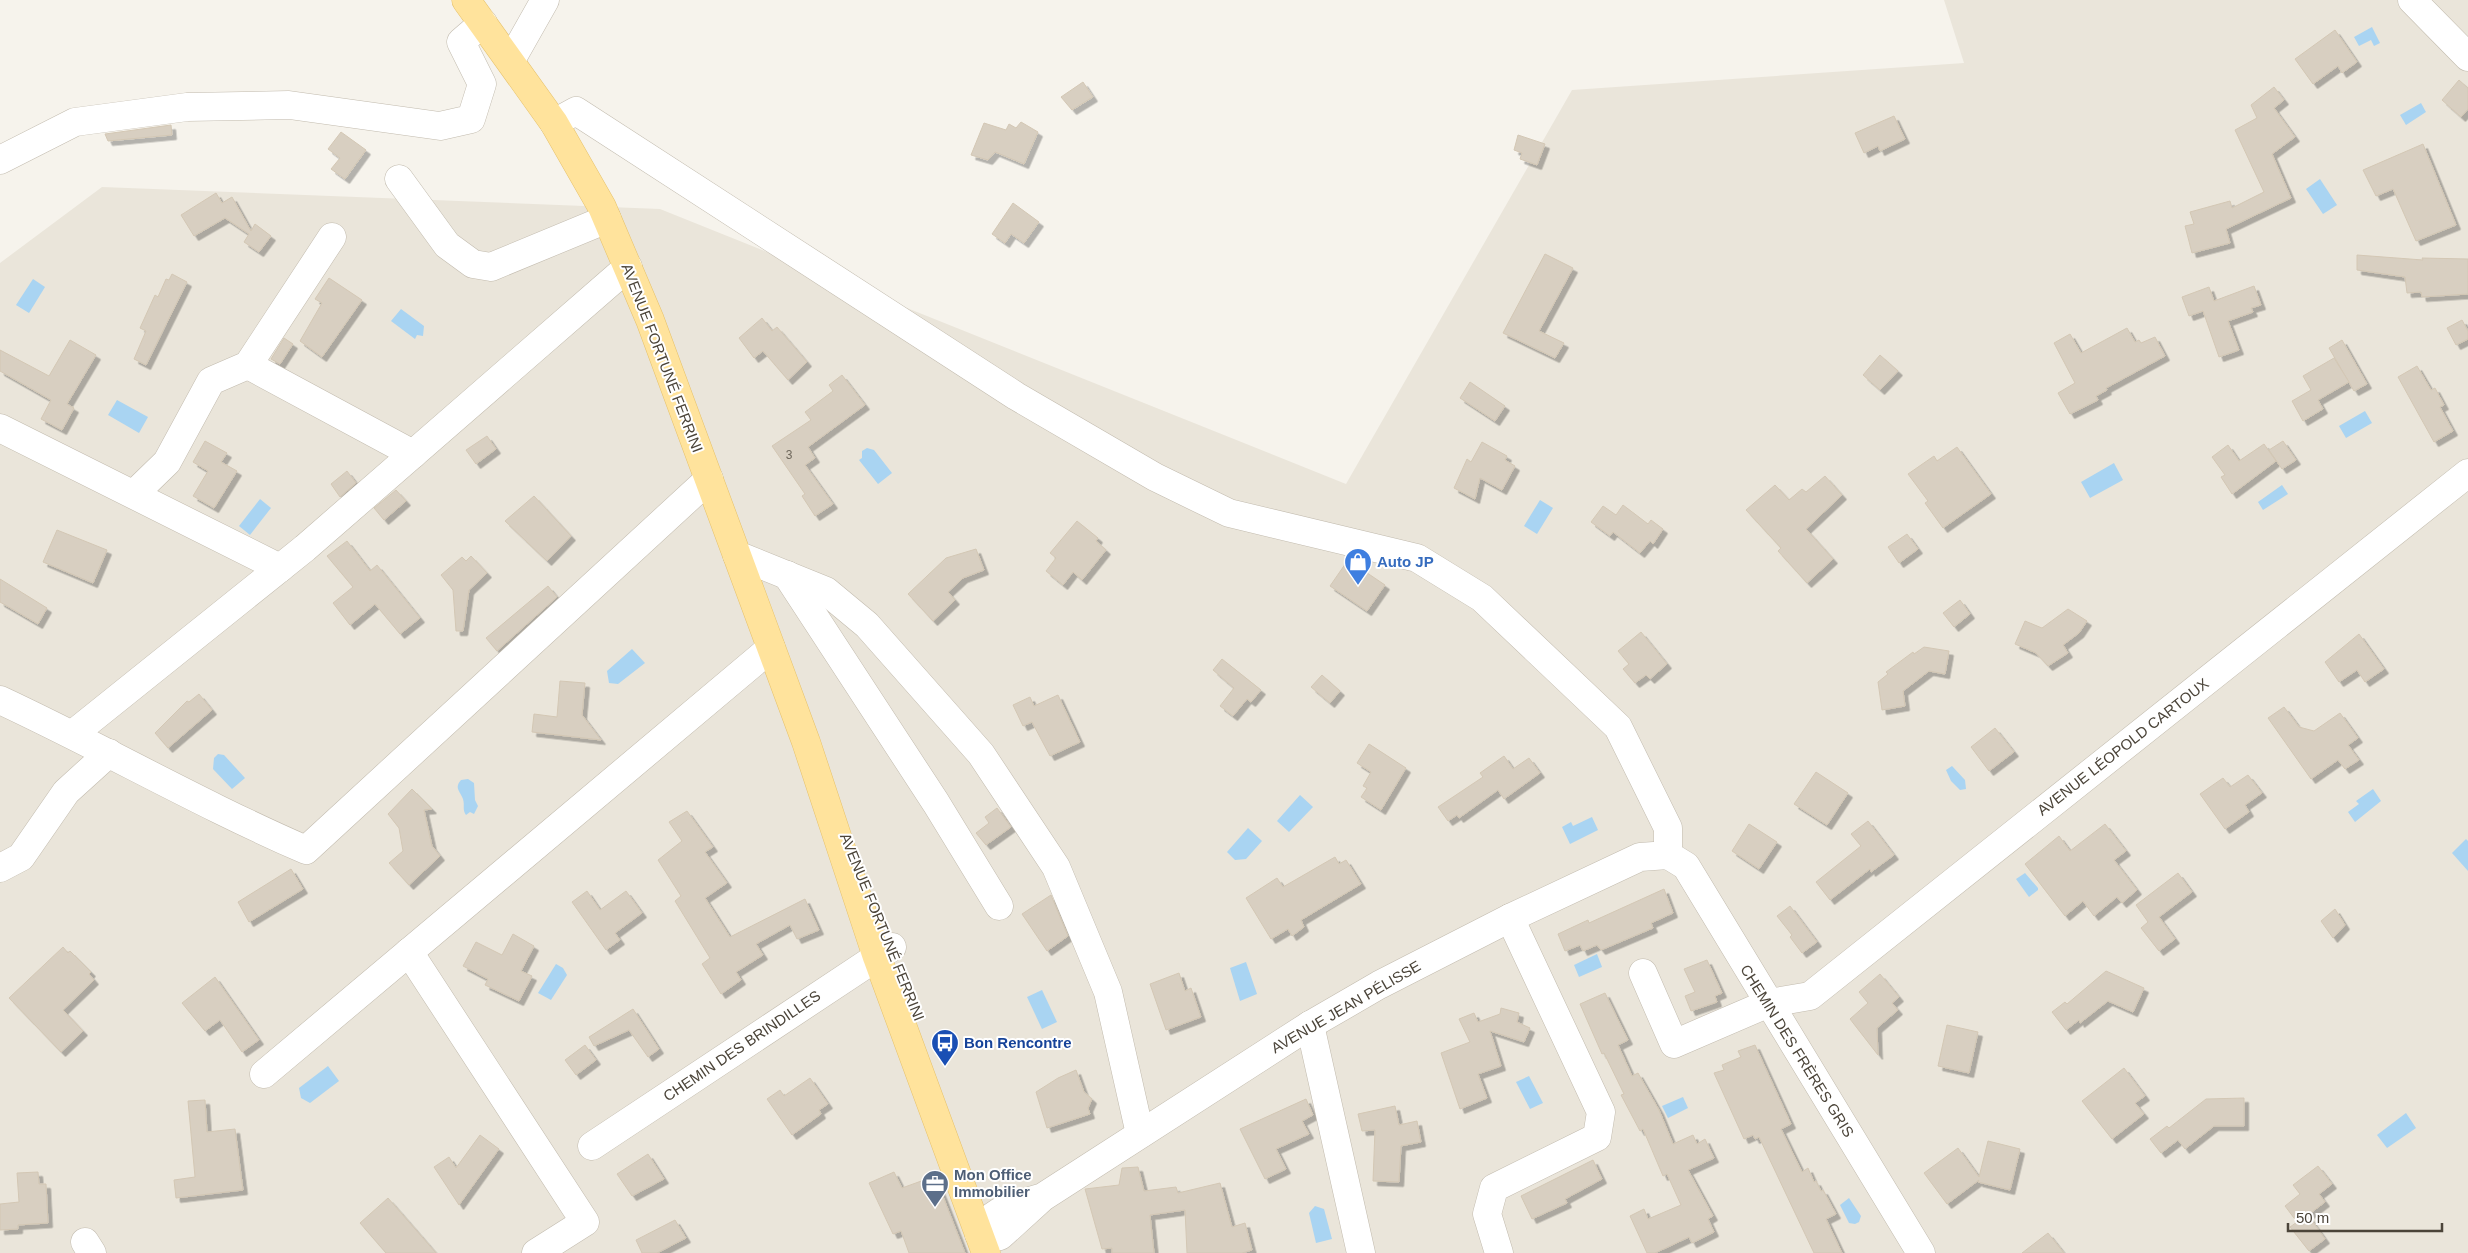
<svg xmlns="http://www.w3.org/2000/svg" width="2468" height="1253" font-family="Arial,sans-serif">
<style>
.residential{fill:#eae5da}
.water{fill:#a9d4f2}
.building{fill:#d8cfc1;stroke:#d3c7b4;filter:url(#shadow)}
.lines{fill:none;stroke-linecap:round;stroke-linejoin:round}
.minor-casing{stroke:#c2bbae;stroke-width:29}
.major-casing{stroke:#e6c16a;stroke-width:29}
.minor{stroke:#fff;stroke-width:28}
.major{stroke:#ffe39c;stroke-width:28}
.labels{text-anchor:middle;stroke-width:4;stroke-linejoin:round;paint-order:stroke}
.number-label{font-size:12px;fill:#6e675b}
.street-label{font-size:15px;fill:#4b4439;stroke:#fff}
.shop-label{font-size:15px;font-weight:bold;fill:#366cbe;stroke:#fff;text-anchor:start}
.transit-label{font-size:15px;font-weight:bold;fill:#164399;stroke:#fff;text-anchor:start}
.service-label{font-size:15px;font-weight:bold;fill:#4e5e75;stroke:#fff;text-anchor:start}
</style>
<defs>
<filter id="shadow"><feDropShadow dx="4.5" dy="4.5" stdDeviation="0" flood-color="#0004"/></filter>
</defs>
<rect width="100%" height="100%" fill="#f6f3ec"/>
<!-- residential -->
<polygon class="residential" points="1944,0 2468,0 2468,1253 0,1253 0,263 102,187 660,209 1346,484 1572,90 1964,63"/>
<!-- water -->
<g class="water">
<polygon points="2372,27 2380,43 2374,46 2371,40 2359,46 2354,37"/>
<polygon points="2421,103 2426,112 2406,125 2400,115"/>
<polygon points="2320,179 2337,205 2323,214 2306,189"/>
<polygon points="33,279 45,287 29,313 16,305"/>
<polygon points="401,309 424,326 423,336 417,335 415,339 391,321"/>
<polygon points="117,400 148,417 139,433 108,415"/>
<polygon points="2365,411 2372,423 2346,438 2339,426"/>
<polygon points="867,448 874,450 892,473 878,484 859,460 862,458 862,451"/>
<polygon points="2114,463 2123,480 2090,498 2081,482"/>
<polygon points="2282,485 2288,494 2263,510 2258,502"/>
<polygon points="260,499 271,508 250,535 239,526"/>
<polygon points="1540,500 1553,508 1537,534 1524,526"/>
<polygon points="632,649 645,663 618,684 609,683 607,671"/>
<polygon points="218,754 224,755 245,778 232,789 213,769 214,758"/>
<polygon points="1952,766 1965,780 1966,789 1960,790 1951,781 1946,770"/>
<path d="M468 779 474 783 475 800 478 806 474 814 470 812 466 815C462 809 465 806 463 799 460 791 454 788 461 780Z"/>
<polygon points="2373,789 2381,801 2355,822 2348,812 2359,804 2356,801"/>
<polygon points="1300,795 1313,807 1289,832 1277,821"/>
<polygon points="1592,817 1598,830 1570,844 1562,827 1571,822 1573,826"/>
<polygon points="1248,828 1262,841 1246,859 1235,860 1227,852"/>
<polygon points="2466,839 2468,841 2468,871 2452,853"/>
<polygon points="2025,873 2038,888 2038,890 2029,897 2016,879"/>
<polygon points="1597,954 1602,967 1579,977 1574,965"/>
<polygon points="1246,962 1257,994 1240,1001 1230,968"/>
<polygon points="556,964 563,968 567,975 551,1000 538,993"/>
<polygon points="1042,990 1057,1022 1042,1029 1027,997"/>
<polygon points="328,1066 339,1081 310,1103 301,1098 299,1088"/>
<polygon points="1529,1076 1543,1103 1530,1109 1516,1082"/>
<polygon points="1683,1097 1688,1108 1668,1118 1662,1106"/>
<polygon points="2406,1113 2416,1128 2387,1148 2377,1135"/>
<polygon points="1849,1198 1861,1216 1859,1222 1855,1224 1849,1223 1840,1205"/>
<polygon points="1315,1206 1324,1209 1332,1239 1316,1243 1309,1213"/>
</g>
<!-- building -->
<g class="building">
<polygon points="2335,30 2357,62 2342,73 2338,66 2313,84 2295,59"/>
<polygon points="2459,80 2468,88 2468,109 2461,117 2442,100"/>
<polygon points="1083,82 1093,97 1072,110 1061,97"/>
<polygon points="2274,87 2284,100 2274,108 2295,137 2272,154 2291,198 2226,229 2230,243 2192,253 2185,226 2194,224 2190,212 2230,201 2232,208 2264,192 2235,130 2257,118 2251,105"/>
<polygon points="1894,116 1905,139 1880,151 1878,146 1864,153 1855,133"/>
<polygon points="1021,122 1038,132 1024,164 995,152 988,160 971,155 984,123 1006,130 1009,124 1016,128"/>
<polygon points="171,125 172,135 108,141 105,134"/>
<polygon points="341,132 366,150 345,179 331,169 340,158 328,149"/>
<polygon points="1518,135 1545,144 1537,165 1520,159 1522,153 1514,150"/>
<polygon points="2423,144 2456,225 2416,241 2393,189 2376,196 2363,170"/>
<polygon points="216,193 222,203 232,197 251,231 255,224 271,236 259,252 244,242 249,234 225,218 194,236 181,215"/>
<polygon points="1013,203 1039,222 1024,243 1011,234 1005,243 992,234"/>
<polygon points="1545,254 1573,268 1539,331 1564,343 1555,358 1503,333"/>
<polygon points="2357,255 2423,260 2422,258 2468,259 2468,294 2422,297 2421,292 2407,293 2405,277 2357,270"/>
<polygon points="172,274 187,282 146,365 134,359 146,331 140,328 155,295 158,297 166,279 169,280"/>
<polygon points="329,278 362,300 322,357 300,341 322,303 315,299"/>
<polygon points="2254,286 2261,305 2251,308 2253,312 2228,321 2239,350 2219,357 2203,311 2189,316 2182,297 2209,287 2214,301"/>
<polygon points="762,318 772,331 777,327 807,362 788,380 763,351 754,358 739,338"/>
<polygon points="2462,320 2468,331 2468,339 2456,345 2447,328"/>
<polygon points="2127,328 2135,342 2139,340 2141,343 2155,337 2165,356 2106,388 2107,390 2096,396 2098,400 2070,414 2058,393 2075,383 2054,343 2070,334 2081,353"/>
<polygon points="284,338 293,344 280,364 271,359"/>
<polygon points="70,340 96,355 67,404 74,408 62,430 41,419 51,400 0,371 0,350 49,376"/>
<polygon points="2342,340 2367,384 2354,391 2329,348"/>
<polygon points="1880,355 1898,371 1880,390 1863,375"/>
<polygon points="2334,358 2349,382 2318,400 2323,409 2303,421 2292,401 2311,390 2303,376"/>
<polygon points="2417,366 2431,390 2435,388 2444,405 2440,407 2453,431 2434,442 2398,377"/>
<polygon points="842,375 865,405 808,447 815,458 805,465 833,504 815,516 802,496 805,494 772,446 811,420 805,412 833,391 829,385"/>
<polygon points="1470,382 1505,406 1495,421 1460,398"/>
<polygon points="487,436 496,449 476,464 466,450"/>
<polygon points="205,441 227,453 221,462 237,471 214,508 193,496 208,471 193,462"/>
<polygon points="2283,441 2296,460 2282,469 2269,450"/>
<polygon points="1482,442 1507,456 1505,460 1515,466 1502,490 1480,478 1475,499 1454,488 1467,459 1471,462"/>
<polygon points="2264,444 2276,461 2232,494 2221,477 2225,475 2212,457 2228,445 2239,461"/>
<polygon points="1957,447 1991,494 1943,528 1925,503 1928,501 1908,474 1934,456 1937,461"/>
<polygon points="347,471 356,483 340,497 331,484"/>
<polygon points="1825,476 1842,495 1806,529 1833,559 1807,583 1778,551 1781,548 1746,510 1775,485 1789,500 1802,489 1806,492"/>
<polygon points="396,490 406,501 384,520 374,508"/>
<polygon points="534,496 571,536 547,561 505,521"/>
<polygon points="1623,505 1648,524 1651,520 1663,529 1653,544 1650,541 1640,553 1613,532 1610,536 1591,522 1603,506 1616,515"/>
<polygon points="1077,521 1098,538 1096,541 1106,550 1082,580 1073,572 1063,585 1046,571 1056,558 1050,553"/>
<polygon points="57,530 107,550 93,583 43,562"/>
<polygon points="1907,534 1918,549 1899,563 1888,547"/>
<polygon points="347,541 370,571 377,565 420,618 400,634 375,604 350,625 333,603 353,587 327,556"/>
<polygon points="976,549 984,570 963,578 948,592 955,600 933,621 908,594 946,558"/>
<polygon points="471,556 487,573 469,590 463,631 456,631 453,590 441,575 462,557 466,561"/>
<polygon points="1348,560 1385,585 1367,611 1330,586"/>
<polygon points="0,579 47,608 38,624 0,602"/>
<polygon points="548,586 557,597 497,651 486,638"/>
<polygon points="1960,600 1970,614 1954,627 1943,613"/>
<polygon points="2068,609 2087,621 2079,633 2063,645 2068,653 2048,666 2036,653 2015,644 2025,621 2042,628"/>
<polygon points="1641,632 1667,664 1650,679 1646,675 1635,683 1623,669 1629,664 1618,651"/>
<polygon points="2359,634 2384,669 2365,682 2357,670 2339,682 2325,662"/>
<polygon points="1924,647 1949,651 1945,674 1929,671 1903,691 1905,706 1882,710 1878,682 1888,674 1886,672 1913,652 1914,654"/>
<polygon points="1222,659 1261,690 1251,702 1247,699 1233,716 1220,706 1234,688 1213,670"/>
<polygon points="1322,675 1340,691 1330,703 1311,687"/>
<polygon points="560,681 585,683 582,715 601,740 532,732 534,714 557,717"/>
<polygon points="199,694 212,710 168,748 155,733 187,701 189,702"/>
<polygon points="1058,695 1080,742 1050,756 1032,722 1023,726 1013,705 1030,697 1034,706"/>
<polygon points="2284,707 2299,727 2314,731 2340,713 2358,738 2348,745 2359,760 2345,769 2338,760 2311,779 2268,718"/>
<polygon points="1995,728 2014,752 1989,771 1971,747"/>
<polygon points="1369,744 1406,768 1381,810 1361,797 1367,788 1363,786 1371,772 1357,763"/>
<polygon points="1504,756 1513,769 1529,758 1540,773 1504,799 1498,790 1459,818 1457,815 1448,821 1438,807 1483,777 1480,773"/>
<polygon points="1816,772 1848,793 1827,825 1794,804"/>
<polygon points="2248,775 2262,793 2245,805 2249,812 2225,829 2200,794 2223,778 2230,787"/>
<polygon points="412,789 432,809 424,810 432,846 440,856 409,885 389,863 403,851 399,828 388,814"/>
<polygon points="997,808 1011,827 986,845 976,833 989,823 985,817"/>
<polygon points="687,811 713,847 705,852 727,883 705,898 730,937 805,899 819,930 797,939 790,925 756,944 763,955 736,972 741,980 721,994 702,964 710,958 675,901 681,896 658,860 682,841 669,822"/>
<polygon points="1868,821 1894,855 1871,872 1870,869 1830,900 1816,882 1861,846 1851,834"/>
<polygon points="1749,824 1777,842 1759,869 1732,851"/>
<polygon points="2105,824 2126,851 2114,860 2137,890 2122,903 2117,897 2094,916 2083,901 2065,916 2025,864 2059,836 2070,851"/>
<polygon points="1335,857 1339,864 1346,860 1361,884 1301,920 1304,927 1292,936 1288,929 1271,939 1246,898 1277,878 1283,887"/>
<polygon points="291,869 303,889 249,922 238,902"/>
<polygon points="2178,873 2192,892 2159,917 2175,939 2159,951 2141,928 2148,922 2136,905"/>
<polygon points="1664,889 1673,913 1651,923 1653,928 1601,950 1597,945 1583,951 1580,945 1565,951 1558,934 1588,920 1589,923"/>
<polygon points="587,891 600,910 626,891 642,913 615,933 620,940 606,950 572,902"/>
<polygon points="1051,895 1068,936 1047,951 1022,914"/>
<polygon points="1790,906 1817,942 1802,953 1790,937 1792,935 1777,916"/>
<polygon points="2335,909 2345,925 2333,938 2321,921"/>
<polygon points="513,934 534,946 521,971 532,976 519,1001 485,985 488,979 463,966 476,942 502,955"/>
<polygon points="63,947 68,953 70,951 91,972 89,974 94,980 63,1010 83,1031 61,1052 9,998"/>
<polygon points="1707,960 1722,993 1715,996 1717,1002 1691,1011 1685,996 1695,992 1684,969"/>
<polygon points="2106,971 2144,988 2133,1012 2108,1001 2080,1023 2079,1020 2066,1030 2052,1012 2065,1002 2067,1004"/>
<polygon points="1179,973 1185,991 1191,988 1201,1017 1166,1030 1150,984"/>
<polygon points="1880,974 1899,997 1892,1003 1898,1010 1877,1028 1878,1055 1850,1019 1868,1003 1859,992"/>
<polygon points="215,977 259,1040 242,1052 220,1020 205,1031 182,1003"/>
<polygon points="1605,993 1628,1040 1618,1045 1632,1076 1638,1073 1659,1110 1673,1144 1693,1135 1697,1144 1705,1139 1714,1158 1688,1170 1713,1216 1708,1219 1714,1232 1692,1243 1689,1237 1655,1253 1647,1253 1630,1216 1644,1209 1648,1219 1681,1205 1667,1174 1663,1176 1643,1129 1640,1131 1621,1095 1624,1094 1604,1053 1602,1054 1580,1004"/>
<polygon points="1501,1008 1519,1013 1517,1022 1530,1028 1524,1042 1490,1031 1501,1066 1478,1074 1487,1098 1460,1109 1441,1053 1470,1042 1459,1019 1474,1013 1478,1022 1500,1014"/>
<polygon points="633,1009 659,1049 648,1057 629,1030 594,1046 589,1037"/>
<polygon points="1947,1025 1978,1032 1969,1073 1938,1066"/>
<polygon points="585,1045 596,1060 576,1075 565,1060"/>
<polygon points="1755,1045 1791,1124 1781,1129 1802,1172 1808,1168 1814,1182 1816,1181 1821,1191 1823,1190 1836,1214 1826,1219 1842,1253 1814,1253 1759,1137 1755,1139 1753,1135 1744,1139 1714,1073 1724,1070 1722,1065 1741,1057 1738,1051"/>
<polygon points="2124,1068 2145,1096 2135,1103 2144,1114 2112,1139 2082,1101"/>
<polygon points="1076,1070 1084,1092 1092,1099 1088,1108 1090,1114 1047,1128 1036,1092 1058,1078"/>
<polygon points="810,1078 828,1104 819,1110 821,1114 792,1135 767,1099 780,1090 784,1096"/>
<polygon points="2244,1098 2244,1126 2214,1126 2185,1149 2178,1140 2161,1153 2150,1139 2167,1126 2169,1128 2206,1099"/>
<polygon points="1306,1099 1313,1115 1302,1121 1309,1134 1276,1149 1286,1169 1265,1179 1240,1129"/>
<polygon points="205,1100 207,1132 235,1129 243,1190 176,1198 174,1180 195,1177 188,1101"/>
<polygon points="1395,1106 1399,1125 1417,1121 1421,1142 1401,1146 1399,1182 1373,1181 1375,1130 1362,1131 1358,1114"/>
<polygon points="480,1135 499,1149 459,1205 434,1167 449,1157 456,1168"/>
<polygon points="1988,1141 2020,1149 2010,1190 1978,1182 1979,1180 1947,1204 1924,1173 1958,1148 1979,1177"/>
<polygon points="648,1154 664,1179 632,1196 617,1174"/>
<polygon points="1593,1160 1602,1179 1565,1199 1567,1203 1532,1219 1521,1196"/>
<polygon points="2318,1166 2332,1184 2319,1194 2325,1202 2308,1215 2325,1239 2309,1251 2290,1227 2297,1222 2285,1206 2300,1194 2293,1185"/>
<polygon points="1138,1167 1144,1191 1176,1187 1178,1193 1220,1183 1232,1227 1245,1223 1252,1250 1242,1253 1187,1253 1185,1210 1150,1215 1154,1253 1112,1253 1112,1248 1102,1249 1085,1189 1119,1185 1122,1168"/>
<polygon points="38,1172 39,1184 46,1184 48,1223 18,1225 18,1229 0,1230 0,1204 19,1202 17,1173"/>
<polygon points="894,1172 902,1188 935,1176 965,1253 909,1253 901,1231 893,1234 869,1183"/>
<polygon points="388,1198 402,1214 436,1253 386,1253 360,1223"/>
<polygon points="675,1220 686,1238 657,1253 642,1253 636,1240"/>
<polygon points="2048,1233 2064,1253 2022,1253"/>
</g>
<g class="lines">
<defs>
<g id="minor">
<polyline points="2412,0 2468,57"/>
<polyline points="511,60 545,0"/>
<polyline points="554,123 576,111 1016,396 1155,477 1229,513 1417,558 1482,598 1618,727 1668,828 1668,855"/>
<polyline points="0,160 75,122 187,107 289,105 440,126 471,119 482,84 461,42 483,23"/>
<polyline points="399,179 447,245 473,264 491,267 607,219"/>
<polyline points="248,365 413,454"/>
<polyline points="0,428 280,568"/>
<polyline points="134,494 167,462 211,381 248,365 332,237"/>
<polyline points="737,555 826,591 867,625 981,754 1056,867 1108,992 1140,1134"/>
<polyline points="787,575 936,803 999,906"/>
<path d="M0 700C103 748 202 805 306 850L709 479"/>
<polyline points="73,734 305,548 628,267"/>
<polyline points="1668,855 1686,866 1921,1253"/>
<polyline points="0,868 21,857 66,792 109,753"/>
<polyline points="409,952 585,1222 536,1253"/>
<polyline points="1643,973 1674,1044 1769,1003 1810,996 2468,473"/>
<polyline points="1310,1025 1361,1253"/>
<polyline points="264,1074 771,648"/>
<polyline points="592,1146 892,947"/>
<path d="M1043 1197C1017 1206 991 1207 979 1234L990 1238 1000 1236 1043 1197 1310 1025 1379 985 1510 918 1640 857 1668 855"/>
<polyline points="85,1242 92,1253"/>
<polyline points="1499,1253 1487,1214 1494,1188 1597,1137 1601,1112 1510,918"/>
</g>
<polyline id="major" points="466,0 554,123 602,207 650,320 806,742 877,957 986,1253"/>
</defs>
<!-- minor casing -->
<use href="#minor" class="minor-casing"/>
<!-- major casing -->
<use href="#major" class="major-casing"/>
<!-- minor -->
<use href="#minor" class="minor"/>
<!-- major -->
<use href="#major" class="major"/>
</g>
<!-- icons -->
<defs>
<symbol id="shop-pin" viewBox="-11 -11 22 30"><path d="M0 17L-7.5 6A9.5 9.5 0 1 1 7.5 6Z" fill="#3f7fe0" stroke="#fff"/><path d="M-5-2.5h2.3a2.7 3.5 0 0 1 5.4 0H5L5.5 6h-11ZM-1.5-2.5h3a1.5 2.3 0 0 0-3 0Z" fill="#fff"/></symbol>
<symbol id="bus-pin" viewBox="-11 -11 22 30"><path d="M0 17L-7.5 6A9.5 9.5 0 1 1 7.5 6Z" fill="#1a4fb4" stroke="#fff"/><path d="M-5-6H5V4H4V6H2V4H-2V6H-4V4H-5ZM-3.5-4V0h7V-4ZM-3.5 1.2v1.5H-2V1.2ZM2 1.2v1.5H3.5V1.2Z" fill="#fff"/></symbol>
<symbol id="office-pin" viewBox="-11 -11 22 30"><path d="M0 17L-7.5 6A9.5 9.5 0 1 1 7.5 6Z" fill="#5c6f8a" stroke="#fff"/><path d="M-6-3h4V-5.5h4V-3h4V5H-6ZM-1-4.5V-3h2v-1.5ZM-6 0V1H6V0Z" fill="#fff"/></symbol>
</defs>
<g fill-rule="evenodd">
<use href="#shop-pin" x="1342" y="546" width="32" height="43"/>
<use href="#bus-pin" x="929" y="1027" width="32" height="43"/>
<use href="#office-pin" x="919" y="1168" width="32" height="43"/>
</g>
<g class="labels">
<!-- number labels -->
<g class="number-label">
<text x="789" y="459">3</text>
</g>
<!-- street labels -->
<g class="street-label">
<text transform="translate(662 358) rotate(69)" y="5">AVENUE FORTUNÉ FERRINI</text>
<text transform="translate(2123 747) rotate(-38)" y="5">AVENUE LÉOPOLD CARTOUX</text>
<text transform="translate(882 927) rotate(68)" y="5">AVENUE FORTUNÉ FERRINI</text>
<text transform="translate(1346 1007) rotate(-30)" y="5">AVENUE JEAN PÉLISSE</text>
<text transform="translate(742 1046) rotate(-34)" y="5">CHEMIN DES BRINDILLES</text>
<text transform="translate(1797 1051) rotate(58)" y="5">CHEMIN DES FRÈRES GRIS</text>
</g>
<!-- shop labels -->
<g class="shop-label">
<text x="1377" y="567">Auto JP</text>
</g>
<!-- transit labels -->
<g class="transit-label">
<text x="964" y="1048">Bon Rencontre</text>
</g>
<!-- service labels -->
<g class="service-label">
<text x="954" y="1180">Mon Office<tspan x="954" dy="17">Immobilier</tspan></text>
</g>
</g>
<!-- scale -->
<path d="M2288 1223v8h154v-8" fill="none" stroke="#4b4439" stroke-width="2.5"/>
<text x="2296" y="1223" font-size="15" fill="#4b4439" stroke="#ffffff" stroke-width="4" paint-order="stroke">50 m</text>
</svg>
